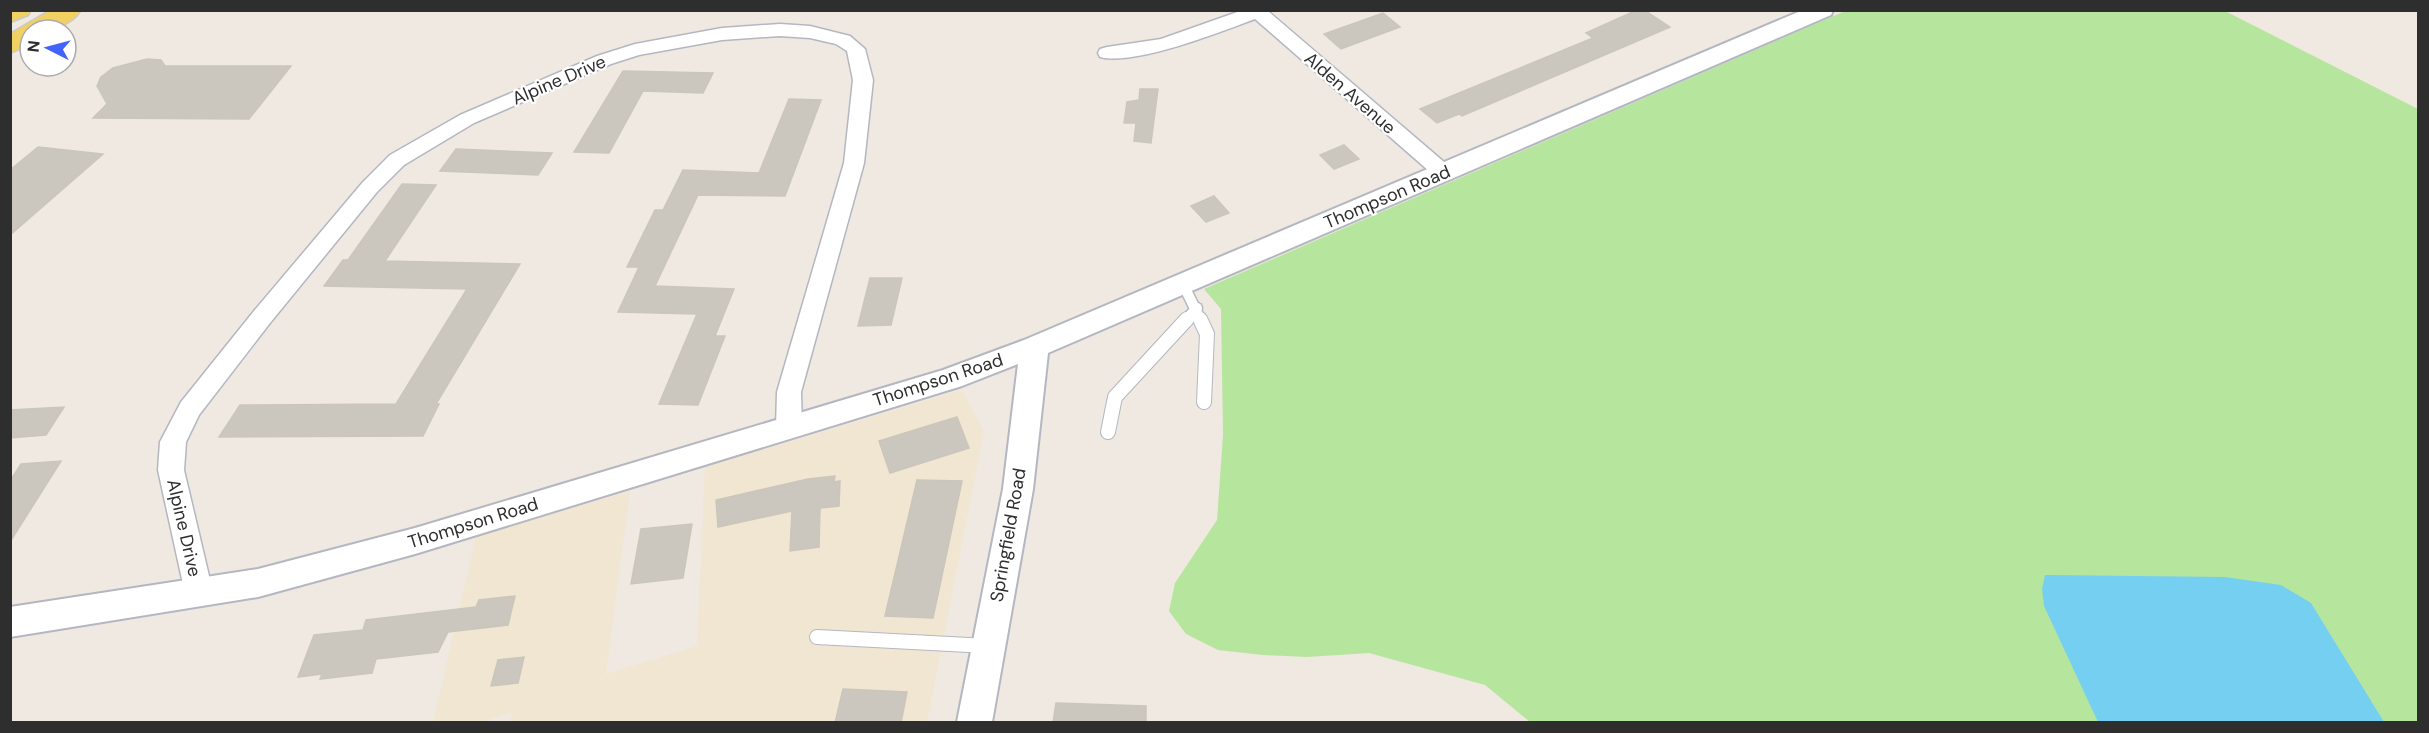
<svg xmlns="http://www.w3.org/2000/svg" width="2429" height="733" font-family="'DM Sans',sans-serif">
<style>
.education{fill:#f0e6d1}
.green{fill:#b6e59e}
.water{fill:#75cff0}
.building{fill:#cbc7bf;stroke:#cbc5ba;stroke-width:1.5}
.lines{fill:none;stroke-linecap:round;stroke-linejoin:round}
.service-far1-casing{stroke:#b4b7c1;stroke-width:13}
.service-casing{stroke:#b4b7c1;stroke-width:16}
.minor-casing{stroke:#b4b7c1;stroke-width:3}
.tertiary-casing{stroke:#b4b7c1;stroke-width:4}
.primary-casing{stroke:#c9c9c9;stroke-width:3}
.service-far1{stroke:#fff;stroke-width:10}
.service{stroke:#fff;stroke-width:14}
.minor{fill:#fff;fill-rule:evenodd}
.tertiary{fill:#fff;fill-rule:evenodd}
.primary{fill:#f2d163;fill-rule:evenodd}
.labels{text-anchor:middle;stroke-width:4.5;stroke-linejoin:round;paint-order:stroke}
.street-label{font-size:18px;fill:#2e2e2e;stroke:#fff}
</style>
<rect width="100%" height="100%" fill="#efe9e1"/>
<!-- education -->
<polygon class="education" points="962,390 984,432 927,722 509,722 513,712 483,722 433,722 476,537 630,491 606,674 697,646 705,467"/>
<!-- green -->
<polygon class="green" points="1845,11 2225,11 2418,109 2418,722 1530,722 1485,685 1369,653 1307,657 1263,655 1218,650 1186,634 1169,611 1175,583 1217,520 1223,435 1221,309 1204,289"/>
<!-- water -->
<polygon class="water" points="2045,575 2225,577 2281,585 2311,603 2384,722 2098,722 2044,606 2042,589"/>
<!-- building -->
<g class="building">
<polygon points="1637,10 1644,10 1670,27 1462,116 1459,114 1437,123 1420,109 1593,38 1586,33"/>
<polygon points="1383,13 1400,27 1341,49 1324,34"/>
<polygon points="147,59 161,60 165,66 291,66 249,119 93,118 107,104 97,86 101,77 113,68"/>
<polygon points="623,71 713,73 703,93 643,91 609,153 574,152"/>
<polygon points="1140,89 1158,89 1151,143 1134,141 1136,123 1124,123 1127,102 1139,100"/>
<polygon points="789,99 821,100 785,196 698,195 655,286 734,289 715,336 725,336 698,405 659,404 697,314 618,312 639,267 627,267 655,210 663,210 683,170 759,173"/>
<polygon points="1344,145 1359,159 1334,169 1320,155"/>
<polygon points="38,147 103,154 10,235 10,170"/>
<polygon points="456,149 552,153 538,175 440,171"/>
<polygon points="402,184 436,185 385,261 520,264 436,404 439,404 423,436 219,437 240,405 396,404 467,289 324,286 343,260 348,260"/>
<polygon points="1214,196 1229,213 1206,222 1191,206"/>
<polygon points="870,278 902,278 891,325 858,326"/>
<polygon points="64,407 46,435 10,438 10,410"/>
<polygon points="957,417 969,448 890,473 879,441"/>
<polygon points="61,461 10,542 10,481 21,464"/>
<polygon points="835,476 834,482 840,481 839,506 820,508 819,547 790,551 792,511 718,527 716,500 808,479"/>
<polygon points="917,480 962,481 933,618 885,616"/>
<polygon points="692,524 683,578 631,584 641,529"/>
<polygon points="515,596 508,625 448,632 438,652 376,659 372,673 320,679 322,674 298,677 314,635 363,630 366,620 476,607 479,600"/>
<polygon points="524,657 518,683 491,686 498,660"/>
<polygon points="843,689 907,692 901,723 835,723"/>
<polygon points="1056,703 1146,706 1146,723 1053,723"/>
</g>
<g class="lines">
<defs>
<g id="service-far1">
<polyline points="1183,284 1201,321"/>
<polyline points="1185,321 1197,308"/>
</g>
<g id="service">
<polyline points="1200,319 1207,334 1204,402"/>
<polyline points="1108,432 1115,397 1187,319"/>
<polyline points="817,637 988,646"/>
</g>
<g id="minor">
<path d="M1243 10H1271L1269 12 1451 168 1454 173 1451 178 1444 180 1437 178 1255 19C1220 32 1135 66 1100 57L1098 53 1100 49 1107 47 1161 39Z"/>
<polygon points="780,24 810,26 850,36 865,49 873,80 864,163 801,392 802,428 798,435 789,438 780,435 776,428 777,392 844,163 853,80 847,51 836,44 810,38 780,36 722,40 639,55 611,64 474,123 404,165 377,192 270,323 199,415 186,442 184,470 213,593 209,601 199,605 189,601 185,593 158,470 160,442 181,402 254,311 363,182 390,155 460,115 597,56 635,44 722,28"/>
</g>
<polygon id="tertiary" points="1803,10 1833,10 1831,15 1048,353 1033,489 992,722 957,722 1003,489 1018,364 962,386 415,554 258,597 10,637 10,607 258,569 415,528 943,370 1024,340"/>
<g id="primary">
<polygon points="10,10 31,10 28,15 10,22"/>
<path d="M51 10H81C69 28 49 30 30 30V44L10 53V34Z"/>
</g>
</defs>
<!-- service-far1 casing -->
<use href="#service-far1" class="service-far1-casing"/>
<!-- service casing -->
<use href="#service" class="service-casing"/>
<!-- minor casing -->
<use href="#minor" class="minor-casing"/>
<!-- tertiary casing -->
<use href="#tertiary" class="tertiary-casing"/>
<!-- primary casing -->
<use href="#primary" class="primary-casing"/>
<!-- service-far1 -->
<use href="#service-far1" class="service-far1"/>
<!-- service -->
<use href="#service" class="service"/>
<!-- minor -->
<use href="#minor" class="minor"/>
<!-- tertiary -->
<use href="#tertiary" class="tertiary"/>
<!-- primary -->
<use href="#primary" class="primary"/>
</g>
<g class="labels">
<!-- street labels -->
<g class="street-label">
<text transform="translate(559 80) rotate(-23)" y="6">Alpine Drive</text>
<text transform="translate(1350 93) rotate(41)" y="6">Alden Avenue</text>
<text transform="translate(1387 197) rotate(-23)" y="6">Thompson Road</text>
<text transform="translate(938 380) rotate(-18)" y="6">Thompson Road</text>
<text transform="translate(473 523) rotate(-17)" y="6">Thompson Road</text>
<text transform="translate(184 528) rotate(77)" y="6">Alpine Drive</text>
<text transform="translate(1008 535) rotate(-80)" y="6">Springfield Road</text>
</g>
</g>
<!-- border -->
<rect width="2429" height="733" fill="none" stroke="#2e2e2e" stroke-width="24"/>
<!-- north arrow -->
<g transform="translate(48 48) rotate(276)"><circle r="28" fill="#ffffff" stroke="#ababab" stroke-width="1.5"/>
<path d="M0-4.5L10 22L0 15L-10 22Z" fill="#4264fb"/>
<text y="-9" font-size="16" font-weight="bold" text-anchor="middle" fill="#2e2e2e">N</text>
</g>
</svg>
